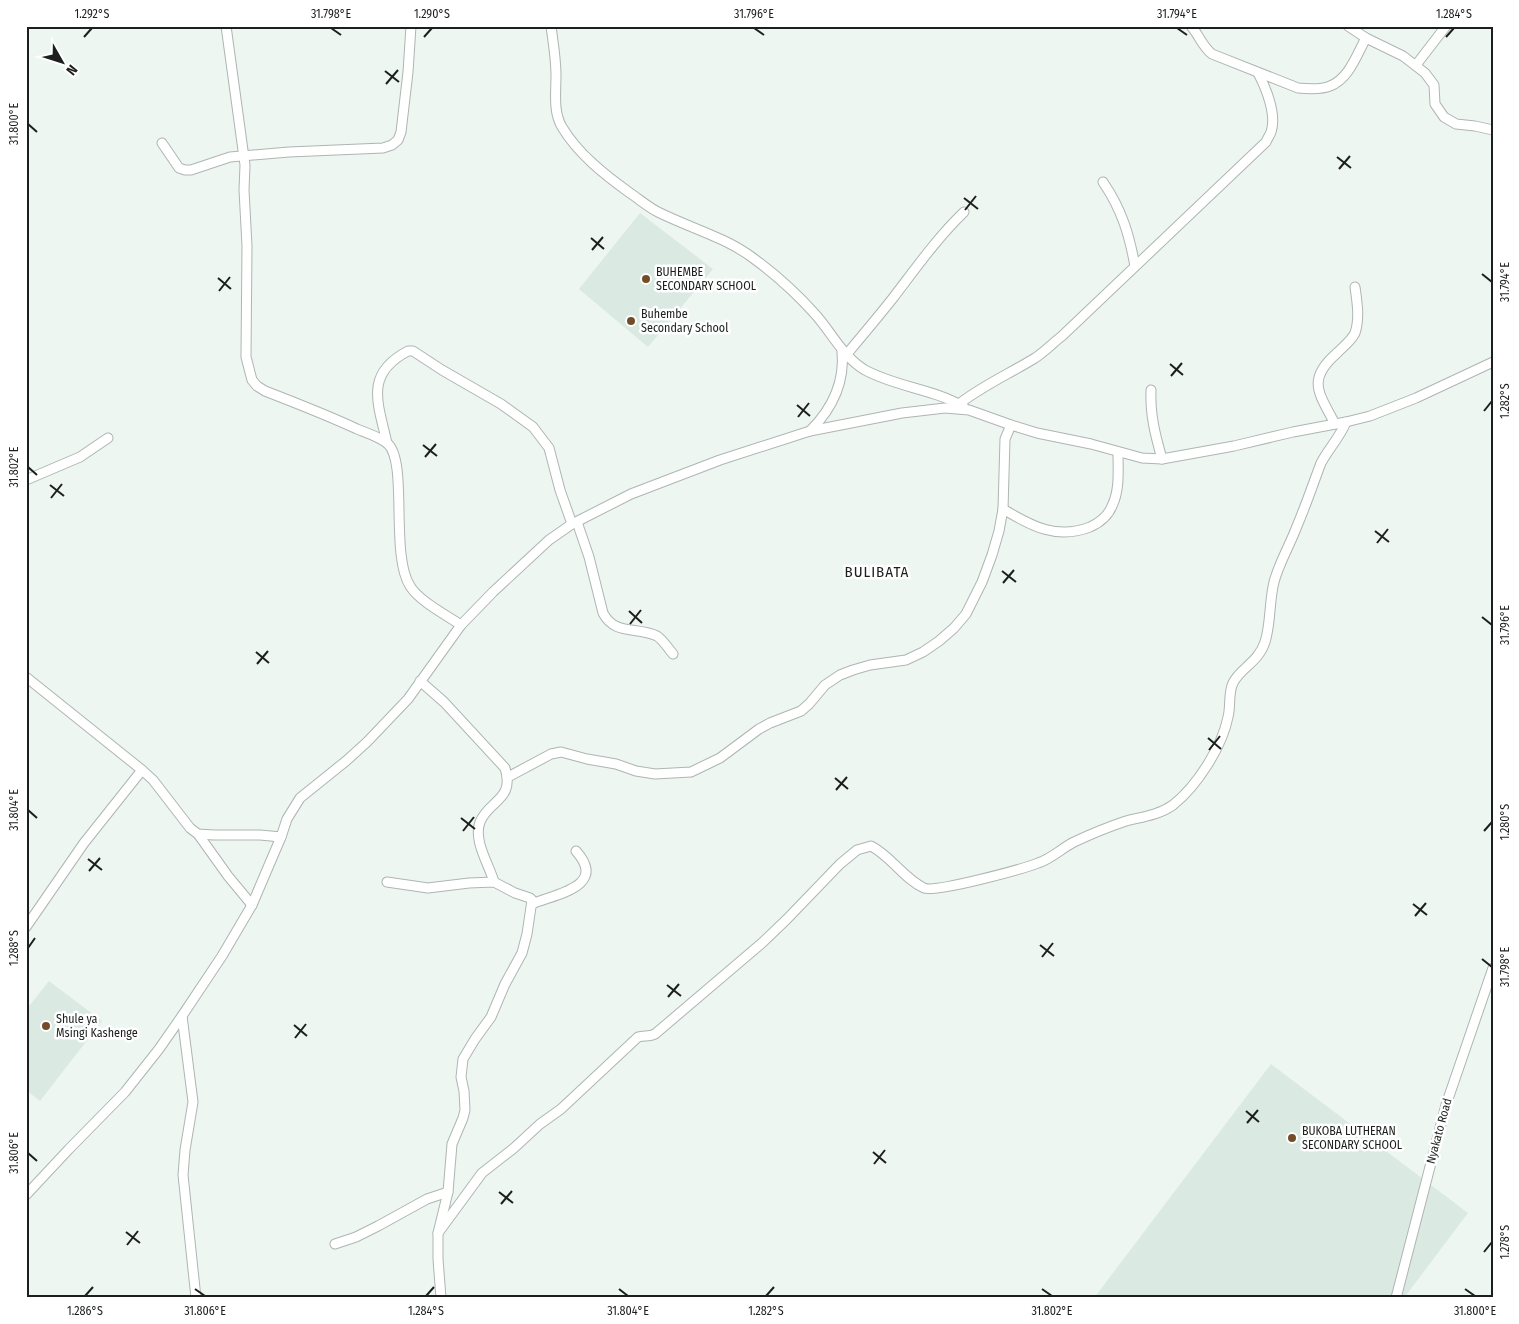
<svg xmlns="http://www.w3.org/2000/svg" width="1519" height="1324" font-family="'Fira Sans Condensed',sans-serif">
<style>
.built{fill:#dae9e2}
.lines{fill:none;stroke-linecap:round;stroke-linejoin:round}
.minor-casing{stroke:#aeb5b2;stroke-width:11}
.minor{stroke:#fff;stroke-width:9}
.ticks{fill:none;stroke:#1c1f1e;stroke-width:2}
.poi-dot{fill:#734d2a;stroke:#fff;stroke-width:2}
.labels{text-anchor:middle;stroke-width:5;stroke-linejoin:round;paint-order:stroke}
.poi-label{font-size:12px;fill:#1c1f1e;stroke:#fff;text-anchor:start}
.street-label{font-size:12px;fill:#1c1f1e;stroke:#fff}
.quarter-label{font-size:15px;letter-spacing:1px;fill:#1c1f1e;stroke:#fff}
.neatline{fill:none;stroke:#1c1f1e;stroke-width:2}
.ticks-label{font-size:12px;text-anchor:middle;fill:#1c1f1e}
</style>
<rect width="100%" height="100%" fill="#eef6f2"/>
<!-- built -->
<g class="built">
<polygon points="640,213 713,269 648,347 579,289"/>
<polygon points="49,981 102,1021 40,1101 26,1090 26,1010"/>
<polygon points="1271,1064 1468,1213 1404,1298 1094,1298"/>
</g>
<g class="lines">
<defs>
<g id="minor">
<path d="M226 26 245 165 244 190 247 246 246 357 252 380 257 386 265 391C296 403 327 415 357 429 367 433 380 437 388 444 408 463 390 555 410 586 419 601 446 615 461 625"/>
<path d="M551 26C553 42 556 59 556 75 556 93 553 112 562 127 578 154 605 175 630 193 639 199 648 207 658 212 690 228 725 237 753 258 775 274 797 294 815 314 832 333 843 357 865 370 896 387 934 389 964 407"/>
<path d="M1191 26C1199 35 1202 46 1212 54L1298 88C1308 89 1321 90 1330 86 1349 79 1357 54 1366 38"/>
<polyline points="1348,26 1366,38 1403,56 1425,73 1434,85 1435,104 1444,117 1456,124 1475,126 1493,130"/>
<polyline points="1416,65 1446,26"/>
<polyline points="162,143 179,168 185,170 191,170 230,157 289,152 383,148 392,145 398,140 401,132 408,72 411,26"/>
<path d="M1103 182C1122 210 1129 234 1135 266"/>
<path d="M846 355C862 336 878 317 893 298 916 268 937 238 964 212"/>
<path d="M1151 390C1150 415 1155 434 1162 459"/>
<path d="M959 404C982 386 1009 374 1035 358 1044 352 1053 343 1062 336L1266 142C1267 139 1270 135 1271 132 1277 115 1266 88 1258 73"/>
<path d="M1335 424C1319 393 1306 380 1337 353 1343 347 1351 341 1355 333 1360 318 1357 302 1355 287"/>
<path d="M810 431C832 409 845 383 842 351"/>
<path d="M387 443C378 403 364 374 408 351H413L442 370 501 404 533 427 549 448 560 490 572 524"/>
<polyline points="26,480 80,457 108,438"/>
<path d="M1003 509C1031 526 1057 540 1090 527 1099 523 1108 516 1112 506 1120 490 1118 470 1118 452"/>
<path d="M577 522 589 557 603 613C615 636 637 626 657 636 663 640 668 648 673 654"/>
<polyline points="26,677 142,770 153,780 190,828 198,834 214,835 260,835 281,837"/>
<path d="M420 681 444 702 505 768C515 800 489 800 480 822 473 841 489 864 494 882"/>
<polyline points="508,777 551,754 561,752 587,759 616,764 636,771 655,774 691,772 720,758 759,729 770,723 801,711 809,704 825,685 840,675 853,670 870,665 906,660 923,652 939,641 954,628 966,614 982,582 992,555 999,531 1003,509 1005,439 1011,425"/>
<polyline points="198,834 228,876 252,905"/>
<polyline points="387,882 428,888 469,883 494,882 515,893 530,898 532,900 527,934 522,953 505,984 491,1017 475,1039 463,1059 461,1077 464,1091 465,1110 463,1118 452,1144 448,1192 438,1233 438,1259 441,1298"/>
<path d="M532 904C555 894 608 887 576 851"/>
<polyline points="26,927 84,843 142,770"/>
<polyline points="182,1016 193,1102 185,1150 183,1175 196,1298"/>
<polyline points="26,1195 69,1149 125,1092 159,1049 182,1016 222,956 252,905 281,837 287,819 300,798 346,761 367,742 408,699 461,625 493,592 549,540 572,524 631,494 720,460 810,431 902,413 945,408 969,410 1011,425 1037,433 1091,444 1142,458 1162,459 1234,446 1293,432 1346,422 1370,416 1416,398 1493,362"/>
<path d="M438 1233 482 1173 514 1148 540 1124 561 1109 638 1037C644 1035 649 1037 655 1034L762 943 787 919 840 864 857 850 871 846C891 856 904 879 924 888 935 893 1023 869 1038 863 1051 859 1062 848 1074 842 1091 834 1108 827 1126 821 1142 817 1159 815 1173 805 1197 786 1222 747 1228 717 1231 706 1228 693 1233 683 1240 668 1258 663 1265 642 1271 623 1269 602 1274 582 1279 563 1290 545 1297 526 1306 505 1313 484 1321 463 1329 448 1340 437 1346 422"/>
<polyline points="335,1244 356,1237 378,1226 427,1199 448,1192"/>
<polyline points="1396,1298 1446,1105 1493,968"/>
</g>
</defs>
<!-- minor casing -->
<use href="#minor" class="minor-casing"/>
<!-- minor -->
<use href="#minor" class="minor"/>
</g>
<!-- ticks -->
<path class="ticks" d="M331 28 341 35M754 28 764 35M1177 28 1187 35M84 37 92 28M424 37 432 28M1446 37 1454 28M385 71 399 82M386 84 398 70M28 124 37 132M1337 157 1351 168M1339 169 1350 156M964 198 978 209M965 210 976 196M591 238 604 249M592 250 603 237M1482 274 1492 282M218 278 231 289M219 291 230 277M1170 364 1183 375M1171 376 1182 363M797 405 810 416M1484 411 1492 401M798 417 809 403M423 445 437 456M425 457 436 444M28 467 37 475M50 485 64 496M51 498 62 484M1375 531 1389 542M1377 543 1388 529M1002 571 1016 582M1003 583 1014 570M629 611 642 623M1482 617 1492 625M630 624 641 610M256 652 269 663M257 664 268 651M1208 738 1221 749M1209 750 1220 736M835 778 848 789M836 790 847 777M28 810 37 818M461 818 475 829M463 831 474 817M1484 831 1492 822M88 859 102 870M89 871 100 858M1413 904 1427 915M1415 916 1426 903M1040 945 1054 956M28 948 35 938M1042 957 1053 943M1482 959 1492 967M667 985 681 996M668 997 679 984M294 1025 307 1036M295 1038 306 1024M1246 1111 1259 1122M1247 1123 1258 1110M873 1152 886 1163M28 1153 37 1161M874 1164 885 1150M499 1192 513 1203M501 1204 512 1191M126 1232 140 1243M127 1245 138 1231M1484 1252 1492 1242M195 1289 205 1296M619 1289 628 1296M1042 1289 1052 1296M1465 1289 1475 1296M85 1296 93 1287M426 1296 434 1287M766 1296 774 1287"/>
<!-- markers -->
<g class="poi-dot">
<circle cx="646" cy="279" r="5"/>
<circle cx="631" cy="321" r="5"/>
<circle cx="46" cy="1026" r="5"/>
<circle cx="1292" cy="1138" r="5"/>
</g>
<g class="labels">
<!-- poi labels -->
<g class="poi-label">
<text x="656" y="276">BUHEMBE<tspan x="656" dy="14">SECONDARY SCHOOL</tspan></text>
<text x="641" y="318">Buhembe<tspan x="641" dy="14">Secondary School</tspan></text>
<text x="56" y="1023">Shule ya<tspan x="56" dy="14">Msingi Kashenge</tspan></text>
<text x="1302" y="1135">BUKOBA LUTHERAN<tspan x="1302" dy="14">SECONDARY SCHOOL</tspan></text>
</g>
<!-- street labels -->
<g class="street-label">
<text transform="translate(1439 1131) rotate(-75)" y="4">Nyakato Road</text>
</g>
<!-- quarter labels -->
<g class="quarter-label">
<text x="877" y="577">BULIBATA</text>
</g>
</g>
<!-- border -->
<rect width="1519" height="1324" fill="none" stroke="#ffffff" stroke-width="55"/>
<!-- north arrow -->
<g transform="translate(62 62) rotate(129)" stroke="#ffffff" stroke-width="4" paint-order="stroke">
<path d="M0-4L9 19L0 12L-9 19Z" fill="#1c1f1e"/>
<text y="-8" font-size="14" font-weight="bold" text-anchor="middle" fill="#1c1f1e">N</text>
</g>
<rect x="28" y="28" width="1464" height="1268" class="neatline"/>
<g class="ticks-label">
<text x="92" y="18">1.292°S</text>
<text x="331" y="18">31.798°E</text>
<text x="432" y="18">1.290°S</text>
<text x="754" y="18">31.796°E</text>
<text x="1177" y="18">31.794°E</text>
<text x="1454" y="18">1.284°S</text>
<text transform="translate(14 124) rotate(-90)" y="4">31.800°E</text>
<text transform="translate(1505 282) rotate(-90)" y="4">31.794°E</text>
<text transform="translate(1505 401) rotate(-90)" y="4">1.282°S</text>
<text transform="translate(14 467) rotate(-90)" y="4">31.802°E</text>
<text transform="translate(1505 625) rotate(-90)" y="4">31.796°E</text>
<text transform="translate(14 810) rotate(-90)" y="4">31.804°E</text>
<text transform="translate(1505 822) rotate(-90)" y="4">1.280°S</text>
<text transform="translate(14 948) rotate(-90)" y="4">1.288°S</text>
<text transform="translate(1505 967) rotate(-90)" y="4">31.798°E</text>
<text transform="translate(14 1153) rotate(-90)" y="4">31.806°E</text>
<text transform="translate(1505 1242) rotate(-90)" y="4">1.278°S</text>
<text x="85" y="1315">1.286°S</text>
<text x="205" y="1315">31.806°E</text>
<text x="426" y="1315">1.284°S</text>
<text x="628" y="1315">31.804°E</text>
<text x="766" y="1315">1.282°S</text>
<text x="1052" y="1315">31.802°E</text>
<text x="1475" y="1315">31.800°E</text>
</g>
</svg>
